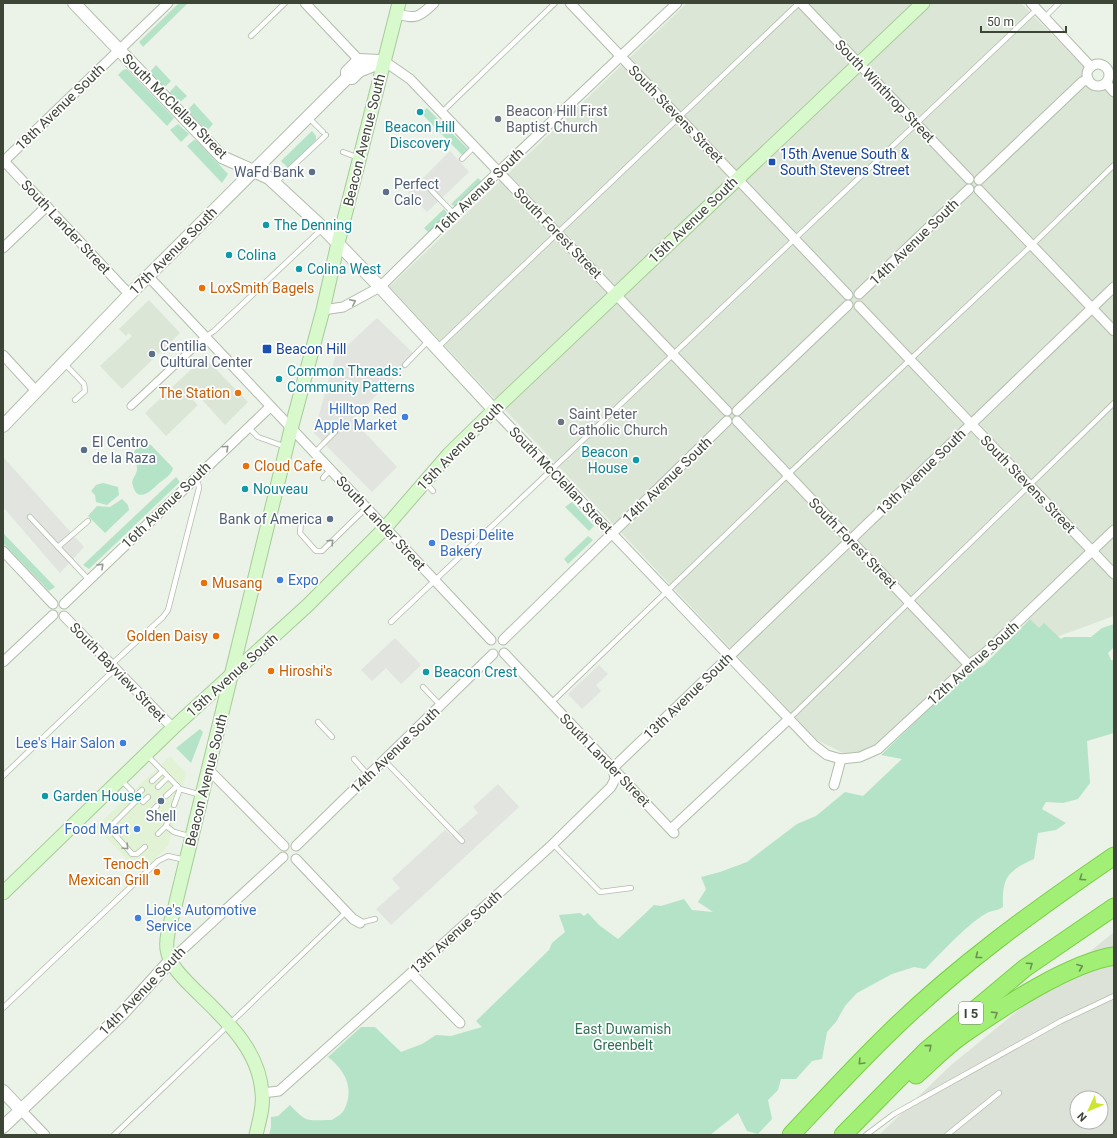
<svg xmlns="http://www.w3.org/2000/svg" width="1117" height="1138" font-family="Roboto,sans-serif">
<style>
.residential{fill:#dce6d7}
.commercial{fill:#e2f2d5}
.industrial{fill:#dde2d9;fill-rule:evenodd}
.green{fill:#b5e3c8}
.parking{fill:#e1e4df}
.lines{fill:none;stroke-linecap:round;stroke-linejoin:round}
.service-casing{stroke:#b2bdab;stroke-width:6}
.pedestrian-casing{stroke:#b2bdab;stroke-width:9}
.minor-casing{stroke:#b2bdab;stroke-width:11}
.tertiary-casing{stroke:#b2bdab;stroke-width:14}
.secondary-casing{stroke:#a8cb9a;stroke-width:15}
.motorway-casing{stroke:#7bce46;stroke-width:19}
.service{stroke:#fff;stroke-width:4.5}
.pedestrian{stroke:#fff;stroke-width:7}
.minor{stroke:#fff;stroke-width:9}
.tertiary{stroke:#fff;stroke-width:12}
.secondary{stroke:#d7f9cb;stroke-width:13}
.motorway{stroke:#a1f075;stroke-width:17}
.oneway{stroke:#949991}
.oneway2{stroke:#6a9253}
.culture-dot{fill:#0f9aa8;stroke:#fff;stroke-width:1.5}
.worship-dot{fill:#6b7280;stroke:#fff;stroke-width:1.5}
.transit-dot{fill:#1a4fb4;stroke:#fff;stroke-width:1.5}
.service-dot{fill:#5c6f8a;stroke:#fff;stroke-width:1.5}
.food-dot{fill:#e8710a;stroke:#fff;stroke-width:1.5}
.shop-dot{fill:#3f7fe0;stroke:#fff;stroke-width:1.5}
.labels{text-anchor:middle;stroke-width:3.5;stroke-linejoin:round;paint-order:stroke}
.shield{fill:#fff;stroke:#777d73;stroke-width:1}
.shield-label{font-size:13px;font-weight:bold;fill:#3d4537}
.street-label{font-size:14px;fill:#3d4537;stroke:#fff}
.worship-label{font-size:14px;fill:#5b616d;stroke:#fff;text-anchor:start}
.culture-label{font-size:14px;fill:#0d838f;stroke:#fff;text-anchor:start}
.transit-label{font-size:14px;fill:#164399;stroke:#fff;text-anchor:start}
.service-label{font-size:14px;fill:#4e5e75;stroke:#fff;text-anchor:start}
.food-label{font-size:14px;fill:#c56008;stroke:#fff;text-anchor:start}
.shop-label{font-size:14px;fill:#366cbe;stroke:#fff;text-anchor:end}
.park-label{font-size:14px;fill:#307157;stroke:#fff}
</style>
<rect width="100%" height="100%" fill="#ebf2e8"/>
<!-- residential -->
<g class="residential">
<polygon points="687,3 1021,3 1114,98 1114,616 1051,639 1021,613 977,654 971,657 879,745 868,751 847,755 817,740 389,287"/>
<polygon points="149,300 180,333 122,389 100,366 132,336 129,333 126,336 119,329"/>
<polygon points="204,357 248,402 225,425 196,393 191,398 198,405 166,436 145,413"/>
</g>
<!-- commercial -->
<polygon class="commercial" points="170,756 186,773 168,846 140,873 96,827"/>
<!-- industrial -->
<path class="industrial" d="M1114 932V1135H879L950 1066ZM1077 1098H1101V1122H1077Z"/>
<!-- green -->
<g class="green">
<polygon points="179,3 188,3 143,47 139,42"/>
<polygon points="156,65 171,81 164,88 149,73"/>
<polygon points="127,69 174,118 167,126 118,75 123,70"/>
<polygon points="176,85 187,96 179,103 169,93"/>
<polygon points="194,103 213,124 207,131 187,111"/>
<polygon points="427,108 469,150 463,156 421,113"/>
<polygon points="178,124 189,134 181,142 170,130"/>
<polygon points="312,131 316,136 316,140 288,168 281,161"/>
<polygon points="194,140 197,141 228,174 222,183 187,146"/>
<polygon points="478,178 482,182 455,207 451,204"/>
<polygon points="444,209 448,214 429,233 424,228"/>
<path d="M143 442 151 445 173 468C171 476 164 479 158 484 152 490 138 504 133 486 130 479 137 476 137 469 137 454 127 456 143 442Z"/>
<polygon points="176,477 180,482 89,569 83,565"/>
<polygon points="103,483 118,487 119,495 107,505 96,502 95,495 91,491 96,485"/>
<polygon points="122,499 128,505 129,510 105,533 88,516 97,506 110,507"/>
<polygon points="572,502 594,526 589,531 565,507"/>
<polygon points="3,533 55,587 49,591 3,543"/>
<polygon points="588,536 593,540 568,564 564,559"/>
<path d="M1030 619 1039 628 1044 623 1061 639 1064 637H1091L1102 628 1114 624V647L1108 653 1111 660H1114V733L1087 741 1090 783 1078 799 1063 803 1046 802 1042 809 1066 823 1056 830 1038 833 1034 859C1007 871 1002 878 1003 907 997 911 994 910 989 912 971 920 939 955 925 969L914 967 892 974 857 993 845 1006 836 1022 827 1032 822 1059 812 1061 796 1079H781L778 1090 768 1100 772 1119 758 1134 747 1131 738 1113 710 1135H269L271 1127V1117L278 1116 290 1105C308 1124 307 1120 332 1120 336 1117 342 1114 344 1110 355 1089 345 1070 328 1057L361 1027H375L401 1052 422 1044 436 1035 451 1036 482 1027 476 1021 549 950 552 943 565 932 559 915 580 913 584 916 588 913 599 925 618 939 654 905 661 906 684 899 692 910 713 912 698 902 706 889 701 877 720 872 747 862 797 824 816 816 845 792 863 796 902 759 881 755 962 677 984 665Z"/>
<polygon points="200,729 203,732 191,763 176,748"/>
</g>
<!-- parking -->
<g class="parking">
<polygon points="450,151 469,172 427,212 408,193"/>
<polygon points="377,318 416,356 352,419 397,467 372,492 314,433 335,357"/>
<polygon points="3,457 84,547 60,573 3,507"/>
<polygon points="395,638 421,665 401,684 386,668 372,681 361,670"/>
<polygon points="599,665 608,674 596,685 601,691 582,709 568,694"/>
<polygon points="498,784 519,807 391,925 376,909 400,888 392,879 445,830 452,836 478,813 473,807"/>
</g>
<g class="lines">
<defs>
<g id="service">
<polyline points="1045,17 1059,3"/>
<polyline points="251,36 285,3"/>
<polyline points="442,112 555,3"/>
<polyline points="309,118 323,132"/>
<polyline points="343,152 359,158"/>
<polyline points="462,159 475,146"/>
<polyline points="275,183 326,135"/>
<polyline points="431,190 454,214"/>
<polyline points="205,337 214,331 323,228"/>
<polyline points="438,347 799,3"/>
<polyline points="64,363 84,384 85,391 75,400"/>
<polyline points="405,365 429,340"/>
<polyline points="248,427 258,437 286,447"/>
<polyline points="314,453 335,432"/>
<polyline points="323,478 330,470"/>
<polyline points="426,483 433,491"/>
<polyline points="30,517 88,579"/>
<polyline points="301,522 300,533 316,551 322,551 366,508"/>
<polyline points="58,547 88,521"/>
<polyline points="391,622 1037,9"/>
<polyline points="111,665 163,617 168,610 199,488 197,477"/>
<polyline points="423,687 441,706"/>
<polyline points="551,703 797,466 1032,245 1114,165"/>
<polyline points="789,719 1114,403"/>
<polyline points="318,722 332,737"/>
<polyline points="146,754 180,789 201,795"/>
<polyline points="354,759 368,775"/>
<polyline points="384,760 462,841"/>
<polyline points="3,776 115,669"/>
<polyline points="121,780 132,791"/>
<polyline points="152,781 163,771"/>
<polyline points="158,787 168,777"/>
<polyline points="136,796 142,790"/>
<polyline points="166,796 177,786"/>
<polyline points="139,798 109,828 132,854 137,854 145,847"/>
<polyline points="143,802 148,797"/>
<polyline points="174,805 180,789"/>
<polyline points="152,811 157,806"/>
<polyline points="166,826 174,832 192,837"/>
<polyline points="158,834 166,826 169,819"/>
<polyline points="553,844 600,892 631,888"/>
<polyline points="360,923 375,919"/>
<polyline points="3,1008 158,861 168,856 185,860"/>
<polyline points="114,1135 346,912"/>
<polyline points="866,1135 894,1114 1061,1021 1114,996"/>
<polyline points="947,1135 999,1093"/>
</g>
<polyline id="pedestrian" points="131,406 205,337"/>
<g id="minor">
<polyline points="305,3 359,60"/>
<polyline points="570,3 848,295"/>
<polyline points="801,3 969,179"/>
<polyline points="1031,3 1091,67"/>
<path d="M396 14C417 19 418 18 434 3"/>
<polyline points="384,61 410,79 727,411"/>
<circle cx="1098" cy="75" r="11"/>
<polyline points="1106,83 1114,92"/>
<polyline points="3,160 129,294"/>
<polyline points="4,161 168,3"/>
<polyline points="979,180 1082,82 1088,79"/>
<polyline points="979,190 1114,331"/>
<polyline points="3,248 47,206"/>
<polyline points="148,276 491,640"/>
<polyline points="859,294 969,189"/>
<polyline points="859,306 1114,574"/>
<polyline points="323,310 343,307 380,287 454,214 677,3"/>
<polyline points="3,355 37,392"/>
<polyline points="494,410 814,745 827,755 841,759"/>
<polyline points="737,411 848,305"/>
<polyline points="737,421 969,665"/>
<polyline points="3,551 53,604"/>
<polyline points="64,604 270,407"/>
<polyline points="64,616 173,728"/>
<polyline points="503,640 727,421"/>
<polyline points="504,653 674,833"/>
<polyline points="3,662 53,615"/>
<polyline points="209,770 284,846"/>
<polyline points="834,785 841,759 860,757 878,749 969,665 984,654 1114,530"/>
<polyline points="671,829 789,719"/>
<polyline points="296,846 493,654"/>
<polyline points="296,859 353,919 360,923"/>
<polyline points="170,961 283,857"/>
<polyline points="411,973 460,1023"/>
<polyline points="262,1093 279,1091 411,973 553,844 611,787 615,779 613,768 1114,287"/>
<polyline points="21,1110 45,1135"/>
</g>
<g id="tertiary">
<polyline points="74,3 222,157 269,178 323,228 380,287 494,410"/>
<polyline points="347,75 347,72 359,60 379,61"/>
<polyline points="3,426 129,295 347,78 352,78 359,71 384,61"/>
<polyline points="3,1091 21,1110"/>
<polyline points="3,1127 122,1014 170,961"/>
</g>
<g id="secondary">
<polyline points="3,893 173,728 308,605 385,528 449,454 494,410 923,3"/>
<path d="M256 1135C259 1121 264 1107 262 1093 259 1047 222 1017 192 987 181 976 169 964 167 949 165 935 173 916 176 902L291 429 323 310 338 243 399 3"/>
</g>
<g id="motorway">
<path d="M916 1075C932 1061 947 1045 965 1033 1003 1007 1069 963 1114 956"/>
<path d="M791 1135C823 1101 854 1067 888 1034 956 967 1035 910 1114 856"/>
<polyline points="843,1135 927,1050 1025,968 1114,907"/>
</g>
</defs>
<!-- service casing -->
<use href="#service" class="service-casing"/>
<!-- pedestrian casing -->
<use href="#pedestrian" class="pedestrian-casing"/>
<!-- minor casing -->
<use href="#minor" class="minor-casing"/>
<!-- tertiary casing -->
<use href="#tertiary" class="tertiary-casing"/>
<!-- secondary casing -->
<use href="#secondary" class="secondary-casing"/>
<!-- motorway casing -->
<use href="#motorway" class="motorway-casing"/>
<!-- service -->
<use href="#service" class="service"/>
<!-- pedestrian -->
<use href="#pedestrian" class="pedestrian"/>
<!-- minor -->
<use href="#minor" class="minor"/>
<!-- tertiary -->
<use href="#tertiary" class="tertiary"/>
<!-- secondary -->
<use href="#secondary" class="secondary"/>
<!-- motorway -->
<use href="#motorway" class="motorway"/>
</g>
<!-- one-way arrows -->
<defs><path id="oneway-chevron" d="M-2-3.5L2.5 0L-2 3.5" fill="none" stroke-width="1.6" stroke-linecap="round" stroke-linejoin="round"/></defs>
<g class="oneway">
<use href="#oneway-chevron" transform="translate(353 302) rotate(-27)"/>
<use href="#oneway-chevron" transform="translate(226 448) rotate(-43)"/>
<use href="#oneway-chevron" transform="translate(331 542) rotate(-44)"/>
<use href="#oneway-chevron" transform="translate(101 566) rotate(-44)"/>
<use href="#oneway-chevron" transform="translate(126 847) rotate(46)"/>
</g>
<g class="oneway2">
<use href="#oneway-chevron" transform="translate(1082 878) rotate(146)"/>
<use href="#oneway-chevron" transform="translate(978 956) rotate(142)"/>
<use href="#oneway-chevron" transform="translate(1030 965) rotate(-35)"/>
<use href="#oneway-chevron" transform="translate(1080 967) rotate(-22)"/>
<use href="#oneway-chevron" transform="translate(995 1014) rotate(-32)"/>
<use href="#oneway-chevron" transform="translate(929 1047) rotate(-41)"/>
<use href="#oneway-chevron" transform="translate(861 1062) rotate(134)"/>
</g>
<!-- markers -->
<g class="culture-dot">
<circle cx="420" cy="112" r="4"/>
<circle cx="266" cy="225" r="4"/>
<circle cx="229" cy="255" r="4"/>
<circle cx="299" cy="269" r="4"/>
<circle cx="279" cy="379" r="4"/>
<circle cx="636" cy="460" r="4"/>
<circle cx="245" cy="489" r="4"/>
<circle cx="426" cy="672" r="4"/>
<circle cx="45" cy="796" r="4"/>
</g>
<g class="worship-dot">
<circle cx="498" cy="119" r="4"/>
<circle cx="561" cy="422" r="4"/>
</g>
<g class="transit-dot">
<rect x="768" y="158" width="8" height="8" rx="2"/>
<rect x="262" y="344" width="10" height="10" rx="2"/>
</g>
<g class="service-dot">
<circle cx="312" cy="172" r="4"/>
<circle cx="386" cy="192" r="4"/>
<circle cx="152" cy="354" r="4"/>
<circle cx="84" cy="450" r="4"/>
<circle cx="330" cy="519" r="4"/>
<circle cx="161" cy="801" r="4"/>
</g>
<g class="food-dot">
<circle cx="202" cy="288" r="4"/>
<circle cx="238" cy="393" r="4"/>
<circle cx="246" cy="466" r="4"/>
<circle cx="204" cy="583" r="4"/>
<circle cx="216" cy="636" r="4"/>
<circle cx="271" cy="671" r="4"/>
<circle cx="157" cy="872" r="4"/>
</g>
<g class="shop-dot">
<circle cx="405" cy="417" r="4"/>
<circle cx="432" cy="543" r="4"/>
<circle cx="280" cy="580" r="4"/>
<circle cx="123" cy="743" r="4"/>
<circle cx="137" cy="829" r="4"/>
<circle cx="138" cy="918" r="4"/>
</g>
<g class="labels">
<!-- shield labels -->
<rect class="shield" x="959" y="1002" width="24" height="22" rx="3"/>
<g class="shield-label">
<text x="971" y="1018">I 5</text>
</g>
<!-- street labels -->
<g class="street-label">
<text transform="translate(885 91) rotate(46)" y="5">South Winthrop Street</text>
<text transform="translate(175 106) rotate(45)" y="5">South McClellan Street</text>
<text transform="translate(60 107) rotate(-44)" y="5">18th Avenue South</text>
<text transform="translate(676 114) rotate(46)" y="5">South Stevens Street</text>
<text transform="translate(364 140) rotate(-76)" y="5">Beacon Avenue South</text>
<text transform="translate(479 191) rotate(-44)" y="5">16th Avenue South</text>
<text transform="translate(693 220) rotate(-44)" y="5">15th Avenue South</text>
<text transform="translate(66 227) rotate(47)" y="5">South Lander Street</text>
<text transform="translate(558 233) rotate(46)" y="5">South Forest Street</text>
<text transform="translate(914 242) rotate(-44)" y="5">14th Avenue South</text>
<text transform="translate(173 251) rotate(-45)" y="5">17th Avenue South</text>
<text transform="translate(460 446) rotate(-46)" y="5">15th Avenue South</text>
<text transform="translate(921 472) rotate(-44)" y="5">13th Avenue South</text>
<text transform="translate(561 480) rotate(46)" y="5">South McClellan Street</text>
<text transform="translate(667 480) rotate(-44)" y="5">14th Avenue South</text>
<text transform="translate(1028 484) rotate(46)" y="5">South Stevens Street</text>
<text transform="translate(166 505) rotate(-44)" y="5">16th Avenue South</text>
<text transform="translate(381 523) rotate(47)" y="5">South Lander Street</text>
<text transform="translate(853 543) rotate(46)" y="5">South Forest Street</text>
<text transform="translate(973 663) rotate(-42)" y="5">12th Avenue South</text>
<text transform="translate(118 672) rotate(46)" y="5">South Bayview Street</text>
<text transform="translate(232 675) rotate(-42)" y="5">15th Avenue South</text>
<text transform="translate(688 696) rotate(-44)" y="5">13th Avenue South</text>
<text transform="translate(395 750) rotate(-44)" y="5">14th Avenue South</text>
<text transform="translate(605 760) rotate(46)" y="5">South Lander Street</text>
<text transform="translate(206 780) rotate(-76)" y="5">Beacon Avenue South</text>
<text transform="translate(456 932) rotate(-42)" y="5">13th Avenue South</text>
<text transform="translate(142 991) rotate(-46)" y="5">14th Avenue South</text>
</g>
<!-- worship labels -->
<g class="worship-label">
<text x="506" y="116">Beacon Hill First<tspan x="506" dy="16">Baptist Church</tspan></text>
<text x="569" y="419">Saint Peter<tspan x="569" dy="16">Catholic Church</tspan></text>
</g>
<!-- culture labels -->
<g class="culture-label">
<text x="420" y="132" text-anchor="middle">Beacon Hill<tspan x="420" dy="16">Discovery</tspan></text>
<text x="274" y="230">The Denning</text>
<text x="237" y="260">Colina</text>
<text x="307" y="274">Colina West</text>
<text x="287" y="376">Common Threads:<tspan x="287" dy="16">Community Patterns</tspan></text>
<text x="628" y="457" text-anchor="end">Beacon<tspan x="628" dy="16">House</tspan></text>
<text x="253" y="494">Nouveau</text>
<text x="434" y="677">Beacon Crest</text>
<text x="53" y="801">Garden House</text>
</g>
<!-- transit labels -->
<g class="transit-label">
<text x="780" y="159">15th Avenue South &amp;<tspan x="780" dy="16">South Stevens Street</tspan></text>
<text x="276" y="354">Beacon Hill</text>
</g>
<!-- service labels -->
<g class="service-label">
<text x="304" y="177" text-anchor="end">WaFd Bank</text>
<text x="394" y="189">Perfect<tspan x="394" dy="16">Calc</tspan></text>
<text x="160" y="351">Centilia<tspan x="160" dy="16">Cultural Center</tspan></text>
<text x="92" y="447">El Centro<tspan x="92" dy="16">de la Raza</tspan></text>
<text x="322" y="524" text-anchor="end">Bank of America</text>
<text x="161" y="821" text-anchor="middle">Shell</text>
</g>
<!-- food labels -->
<g class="food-label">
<text x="210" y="293">LoxSmith Bagels</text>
<text x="230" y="398" text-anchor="end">The Station</text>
<text x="254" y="471">Cloud Cafe</text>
<text x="212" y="588">Musang</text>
<text x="208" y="641" text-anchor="end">Golden Daisy</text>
<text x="279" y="676">Hiroshi's</text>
<text x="149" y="869" text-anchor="end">Tenoch<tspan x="149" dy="16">Mexican Grill</tspan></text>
</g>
<!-- shop labels -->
<g class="shop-label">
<text x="397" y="414">Hilltop Red<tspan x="397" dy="16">Apple Market</tspan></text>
<text x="440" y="540" text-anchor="start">Despi Delite<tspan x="440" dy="16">Bakery</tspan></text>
<text x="288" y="585" text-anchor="start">Expo</text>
<text x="115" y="748">Lee's Hair Salon</text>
<text x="129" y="834">Food Mart</text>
<text x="146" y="915" text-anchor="start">Lioe's Automotive<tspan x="146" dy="16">Service</tspan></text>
</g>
<!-- park labels -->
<g class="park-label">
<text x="623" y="1034">East Duwamish<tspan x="623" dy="16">Greenbelt</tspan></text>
</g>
</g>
<!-- border -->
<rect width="1117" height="1138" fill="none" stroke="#3d4537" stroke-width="8"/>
<!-- north arrow -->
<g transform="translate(1089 1110) rotate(226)"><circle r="19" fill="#ffffff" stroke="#b1b5af"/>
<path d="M0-3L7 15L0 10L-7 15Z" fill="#cde52c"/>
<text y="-6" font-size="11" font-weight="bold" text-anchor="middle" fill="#3d4537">N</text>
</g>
<!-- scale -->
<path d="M981 26v6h85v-6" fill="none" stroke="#3d4537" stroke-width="2"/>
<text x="987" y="26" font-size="12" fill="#3d4537" stroke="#ffffff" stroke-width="3" paint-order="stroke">50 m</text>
</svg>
